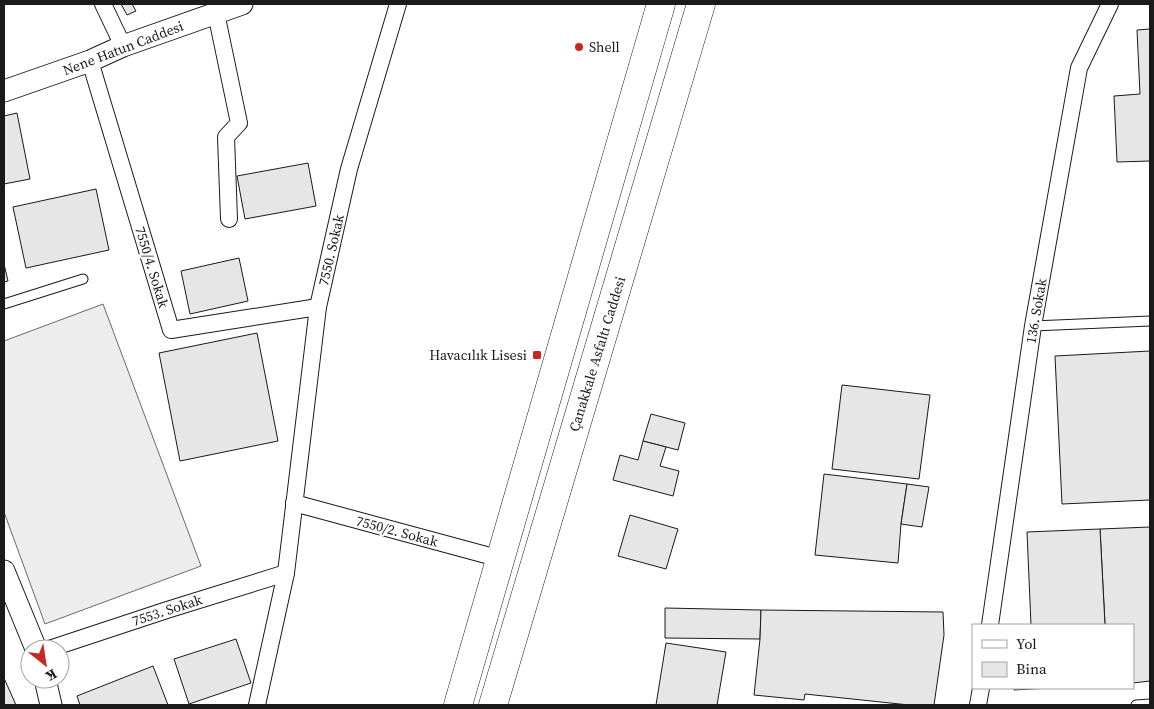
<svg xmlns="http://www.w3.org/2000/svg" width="1154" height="709" font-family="'Source Serif 4',serif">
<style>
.built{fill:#ededed;stroke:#6a6a6a}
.building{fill:#e6e6e6;stroke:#1a1a1a}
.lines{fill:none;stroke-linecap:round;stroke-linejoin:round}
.service-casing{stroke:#1a1a1a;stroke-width:11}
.minor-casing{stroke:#1a1a1a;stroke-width:18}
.tertiary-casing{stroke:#1a1a1a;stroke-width:23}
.trunk-casing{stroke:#1a1a1a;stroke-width:29}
.service{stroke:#fff;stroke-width:9}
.minor{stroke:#fff;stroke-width:16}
.tertiary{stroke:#fff;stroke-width:21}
.trunk{stroke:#fff;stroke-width:28}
.poi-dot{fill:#c62828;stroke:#fff;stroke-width:2}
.labels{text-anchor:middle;stroke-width:4;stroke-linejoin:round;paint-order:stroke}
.poi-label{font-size:14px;fill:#1a1a1a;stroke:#fff;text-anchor:start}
.street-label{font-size:14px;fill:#1a1a1a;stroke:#fff}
</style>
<rect width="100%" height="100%" fill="#fff"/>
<!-- built -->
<polygon class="built" points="103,304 201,566 45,624 4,512 4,341"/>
<!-- building -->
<g class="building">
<polygon points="121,4 132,4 136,11 127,15"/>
<polygon points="1150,29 1150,161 1117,162 1114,96 1140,94 1137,30"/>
<polygon points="17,113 30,179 4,184 4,116"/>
<polygon points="308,163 316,206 245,219 237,176"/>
<polygon points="96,189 109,250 26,268 13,207"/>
<polygon points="239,258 248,301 190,314 181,271"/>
<polygon points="4,264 8,281 4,282"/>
<polygon points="257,333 278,441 180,461 159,353"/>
<polygon points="1150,351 1150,500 1062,504 1055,356"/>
<polygon points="842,385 930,395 919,479 832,469"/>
<polygon points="651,414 685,423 678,450 643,441"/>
<polygon points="643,441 666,447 660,466 679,471 673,496 613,480 620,455 638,460"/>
<polygon points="824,474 907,484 901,524 898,563 815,555"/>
<polygon points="907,484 929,487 922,527 901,524"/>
<polygon points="630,515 678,529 666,569 618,556"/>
<polygon points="1150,527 1150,681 1133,683 1133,625 1105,625 1100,529"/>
<polygon points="1100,529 1105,625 1031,625 1027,532"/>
<polygon points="665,608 761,610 760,639 665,638"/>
<polygon points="761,610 943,612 944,635 934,705 909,705 805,694 804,700 754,695 760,639"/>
<polygon points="236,639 251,683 189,704 174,659"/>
<polygon points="666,643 726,652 717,705 656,705"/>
<polygon points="153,666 168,705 80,705 77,696"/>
<polygon points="4,678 16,705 4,705"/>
<polygon points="1014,688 1050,688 1014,690"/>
</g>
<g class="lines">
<defs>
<g id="service">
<polyline points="4,304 83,279"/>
<polyline points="1033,326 1150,321"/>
<polyline points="1136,705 1150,704"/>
</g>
<g id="minor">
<polyline points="103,4 123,46"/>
<polyline points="216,13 239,123 226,137 229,219"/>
<polyline points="90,61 171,330 318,307"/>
<polyline points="294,503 501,559"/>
<polyline points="990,625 1033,326 1079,68 1110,4"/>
<polyline points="49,649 167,610 286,573"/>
<polyline points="257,705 286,573 318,307 349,169 398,4"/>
<polyline points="978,705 981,688"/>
</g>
<g id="tertiary">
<polyline points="4,91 90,61 123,46 242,4"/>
<polyline points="4,571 36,649"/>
<polyline points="45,679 51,705"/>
</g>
<g id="trunk">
<polyline points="458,705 661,4"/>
<polyline points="493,705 701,4"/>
</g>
</defs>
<!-- service casing -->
<use href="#service" class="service-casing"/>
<!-- minor casing -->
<use href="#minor" class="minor-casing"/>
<!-- tertiary casing -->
<use href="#tertiary" class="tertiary-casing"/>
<!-- trunk casing -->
<use href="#trunk" class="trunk-casing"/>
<!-- service -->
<use href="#service" class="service"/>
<!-- minor -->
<use href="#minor" class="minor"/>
<!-- tertiary -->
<use href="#tertiary" class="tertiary"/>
<!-- trunk -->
<use href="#trunk" class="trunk"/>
</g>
<!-- markers -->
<g class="poi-dot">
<circle cx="579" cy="47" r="5"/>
<rect x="532" y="350" width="10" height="10" rx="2.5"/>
</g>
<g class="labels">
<!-- poi labels -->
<g class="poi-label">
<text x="589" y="52">Shell</text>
<text x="527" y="360" text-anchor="end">Havacılık Lisesi</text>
</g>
<!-- street labels -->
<g class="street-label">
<text transform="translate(123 48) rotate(-21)" y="5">Nene Hatun Caddesi</text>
<text transform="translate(331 250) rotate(-77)" y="5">7550. Sokak</text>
<text transform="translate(152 267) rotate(73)" y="5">7550/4. Sokak</text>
<text transform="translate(1036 311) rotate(-80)" y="5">136. Sokak</text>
<text transform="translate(597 354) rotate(-73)" y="5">Çanakkale Asfaltı Caddesi</text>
<text transform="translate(397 531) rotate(15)" y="5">7550/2. Sokak</text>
<text transform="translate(167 610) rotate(-18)" y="5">7553. Sokak</text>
</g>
</g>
<!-- border -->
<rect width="1154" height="709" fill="none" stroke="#1a1a1a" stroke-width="10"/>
<!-- legend -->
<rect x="972" y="624" width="162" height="65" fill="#ffffff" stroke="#a3a3a3"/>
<rect x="982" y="640" width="25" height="8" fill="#ffffff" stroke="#a3a3a3"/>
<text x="1016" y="649" font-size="15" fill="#1a1a1a">Yol</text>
<rect x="982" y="662" width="25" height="15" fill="#e6e6e6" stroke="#a3a3a3"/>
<text x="1016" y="674" font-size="15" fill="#1a1a1a">Bina</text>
<!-- north arrow -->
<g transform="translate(45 664) rotate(150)"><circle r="24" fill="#ffffff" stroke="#a3a3a3"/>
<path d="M0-4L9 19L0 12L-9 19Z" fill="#c62828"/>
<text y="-8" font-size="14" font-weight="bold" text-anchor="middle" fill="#1a1a1a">K</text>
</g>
</svg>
